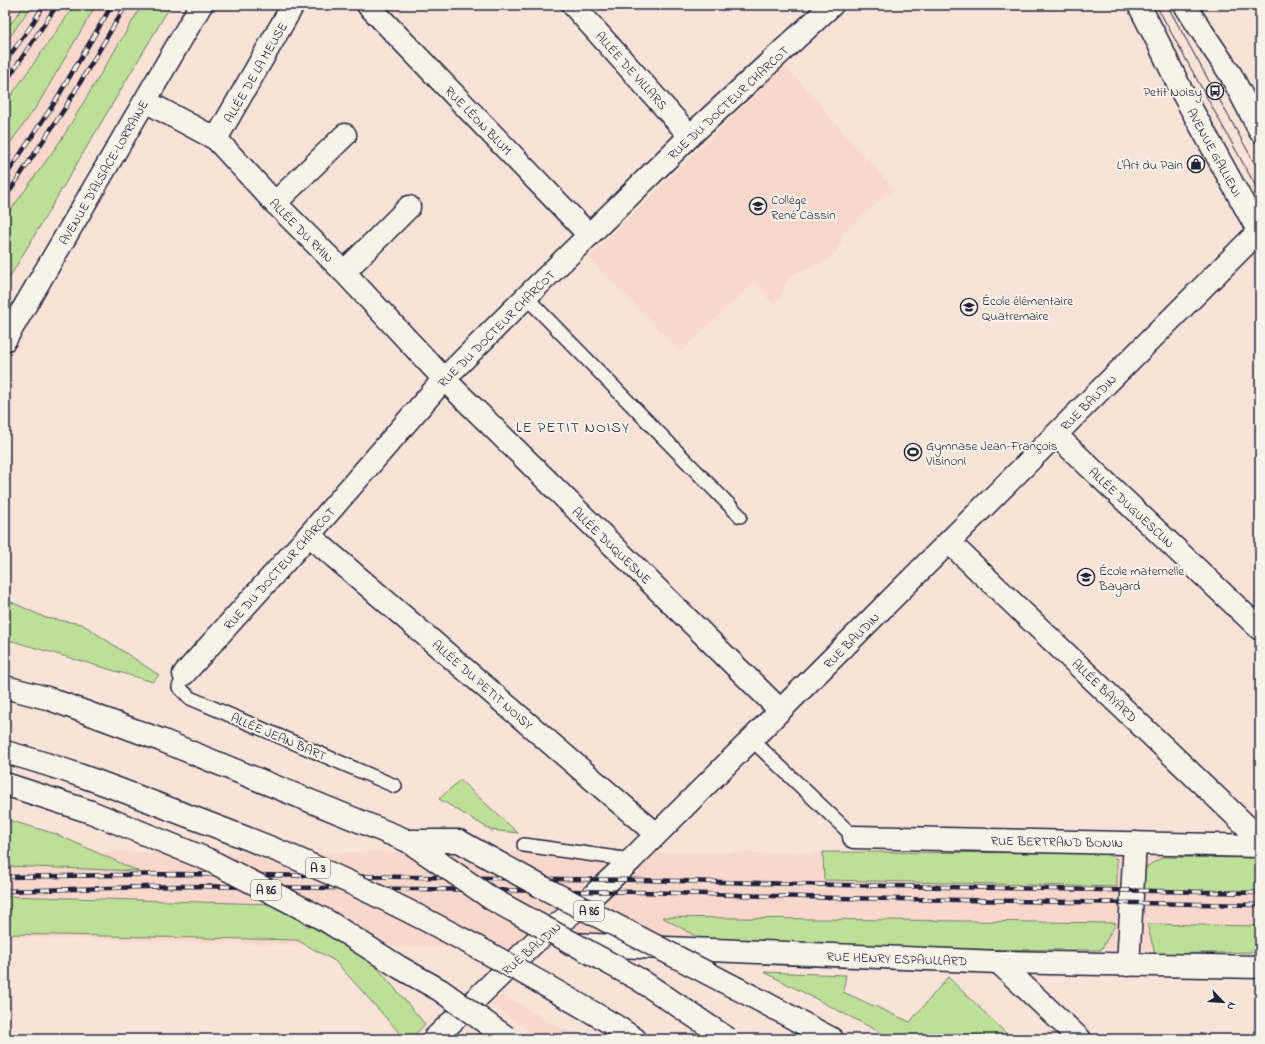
<svg xmlns="http://www.w3.org/2000/svg" width="1265" height="1044" font-family="'Indie Flower',sans-serif">
<style>
.built{fill:#f8d8cd}
.green{fill:#bedf98;stroke:#70806a}
.lines{fill:none;stroke-linecap:round;stroke-linejoin:round}
.lane-casing{stroke:#22223b;stroke-width:16}
.street-casing{stroke:#22223b;stroke-width:25}
.secondary-casing{stroke:#22223b;stroke-width:25}
.highway-casing{stroke:#22223b;stroke-width:25}
.lane{stroke:#f7f3e8;stroke-width:13}
.street{stroke:#f7f3e8;stroke-width:22}
.secondary{stroke:#f7f3e8;stroke-width:22}
.highway{stroke:#f7f3e8;stroke-width:22}
.tram{stroke:#22223b;stroke-width:1}
.rail-casing{stroke:#22223b;stroke-width:4.5}
.rail{stroke:#f7f3e8;stroke-width:3;stroke-dasharray:9;stroke-linecap:butt}
.highway-bridge-casing{stroke:#22223b;stroke-width:25;stroke-linecap:butt}
.highway-bridge{stroke:#f7f3e8;stroke-width:22}
.labels{text-anchor:middle;stroke-width:4;stroke-linejoin:round;paint-order:stroke}
.shield{fill:#f7f3e8;stroke:#62616f;stroke-width:1}
.shield-label{font-size:12px;font-weight:bold;fill:#22223b}
.street-label{font-size:13px;fill:#22223b;stroke:#f7f3e8}
.poi-label{font-size:13px;fill:#22223b;stroke:#f7f3e8;text-anchor:start}
.quarter-label{font-size:15px;letter-spacing:1px;fill:#22223b;stroke:#f7f3e8}
</style>
<rect width="100%" height="100%" fill="#f8e3d8"/>
<filter id="ink" filterUnits="userSpaceOnUse"><feTurbulence type="fractalNoise" baseFrequency=".025" numOctaves="2"/><feDisplacementMap in="SourceGraphic" scale="8" xChannelSelector="R" yChannelSelector="G"/><feConvolveMatrix kernelMatrix="1 2 1 2 8 2 1 2 1" color-interpolation-filters="sRGB"/></filter>
<g filter="url(#ink)">
<!-- built -->
<g class="built">
<polygon points="5,5 171,5 5,285"/>
<polygon points="785,65 893,189 844,232 841,243 836,253 829,258 821,263 799,271 790,277 784,287 781,298 774,304 754,282 681,352 588,258"/>
<polygon points="5,852 1103,853 1260,855 1260,950 319,946 5,937"/>
<polygon points="502,994 580,1039 539,1039 492,1004"/>
</g>
<!-- green -->
<g class="green">
<polygon points="25,5 32,5 5,44 5,31"/>
<polygon points="75,5 96,5 37,106 5,150 5,104"/>
<polygon points="142,5 171,5 5,285 5,218 61,140"/>
<polygon points="5,599 46,618 82,624 159,675 153,682 5,639"/>
<polygon points="460,780 518,833 491,830 439,799"/>
<polygon points="5,819 56,834 138,871 5,866"/>
<polygon points="823,852 1103,853 1117,859 1117,887 824,880"/>
<polygon points="1163,857 1260,858 1260,892 1142,891 1146,867"/>
<polygon points="5,896 269,904 369,958 425,1024 411,1039 405,1039 335,961 297,940 5,934"/>
<polygon points="662,917 1116,923 1101,950 716,948"/>
<polygon points="1147,924 1260,926 1260,952 1155,954"/>
<polygon points="764,972 846,975 843,992 910,1022 948,977 1012,1039 893,1039"/>
</g>
<g class="lines">
<defs>
<g id="lane">
<polyline points="526,297 740,516"/>
<polyline points="184,674 179,687 190,698 395,786"/>
<polyline points="751,739 854,837"/>
<polyline points="524,845 631,860"/>
</g>
<g id="street">
<polyline points="368,5 589,235"/>
<polyline points="573,5 690,136"/>
<polyline points="145,101 216,139 275,203 344,272 444,379 780,710"/>
<polyline points="216,139 293,5"/>
<polyline points="275,203 345,135"/>
<polyline points="344,272 409,207"/>
<polyline points="1056,435 1260,629"/>
<polyline points="309,535 656,834"/>
<polyline points="949,542 1260,839"/>
<polyline points="184,674 309,535 444,379 526,297 690,136 832,5"/>
<polyline points="854,837 1260,846"/>
<polyline points="570,944 998,962 1260,967"/>
<polyline points="998,962 1080,1039"/>
<polyline points="1128,965 1135,843"/>
<polyline points="434,1039 535,942 586,902 631,860 1260,230"/>
</g>
<g id="secondary">
<polyline points="1139,5 1159,44 1181,90 1260,234"/>
<polyline points="1185,5 1195,21 1231,75 1260,131"/>
<polyline points="5,340 201,5"/>
</g>
<g id="highway">
<polyline points="5,687 47,698 161,740 408,841"/>
<polyline points="765,1003 832,1039"/>
<polyline points="614,1025 635,1039"/>
</g>
</defs>
<!-- lane casing -->
<use href="#lane" class="lane-casing"/>
<!-- street casing -->
<use href="#street" class="street-casing"/>
<!-- secondary casing -->
<use href="#secondary" class="secondary-casing"/>
<!-- highway casing -->
<use href="#highway" class="highway-casing"/>
<!-- lane -->
<use href="#lane" class="lane"/>
<!-- street -->
<use href="#street" class="street"/>
<!-- secondary -->
<use href="#secondary" class="secondary"/>
<!-- highway -->
<use href="#highway" class="highway"/>
<!-- tram -->
<g class="tram">
<polyline points="1156,5 1260,194"/>
<polyline points="1167,5 1260,173"/>
</g>
<defs>
<g id="rail">
<polyline points="5,62 31,26 44,5"/>
<polyline points="5,83 57,5"/>
<polyline points="5,177 53,105 112,5"/>
<polyline points="5,198 65,108 126,5"/>
<polyline points="5,877 177,874 641,880 841,885 1260,893"/>
<polyline points="5,891 179,886 641,892 836,898 1260,905"/>
</g>
</defs>
<!-- rail casing -->
<use href="#rail" class="rail-casing"/>
<!-- rail -->
<use href="#rail" class="rail"/>
<defs>
<g id="highway-bridge">
<path d="M5 752C61 767 116 788 170 809 217 827 265 844 311 865 416 911 515 967 614 1025"/>
<polyline points="5,784 91,812 209,860 327,921 399,967 440,990 506,1037"/>
<polyline points="408,841 459,841 540,886 765,1003"/>
<polyline points="408,841 492,899 640,980 728,1039"/>
</g>
</defs>
<!-- highway-bridge casing -->
<use href="#highway-bridge" class="highway-bridge-casing"/>
<!-- highway-bridge -->
<use href="#highway-bridge" class="highway-bridge"/>
</g>
</g>
<!-- icons -->
<defs>
<symbol id="bus-ring" viewBox="-11 -11 22 22"><circle r="9.5" fill="#f7f3e8" stroke="#22223b" stroke-width="1.5"/><path d="M-5-6H5V4H4V6H2V4H-2V6H-4V4H-5ZM-3.5-4V0h7V-4ZM-3.5 1.2v1.5H-2V1.2ZM2 1.2v1.5H3.5V1.2Z" fill="#22223b"/></symbol>
<symbol id="shop-ring" viewBox="-11 -11 22 22"><circle r="9.5" fill="#f7f3e8" stroke="#22223b" stroke-width="1.5"/><path d="M-5-2.5h2.3a2.7 3.5 0 0 1 5.4 0H5L5.5 6h-11ZM-1.5-2.5h3a1.5 2.3 0 0 0-3 0Z" fill="#22223b"/></symbol>
<symbol id="school-ring" viewBox="-11 -11 22 22"><circle r="9.5" fill="#f7f3e8" stroke="#22223b" stroke-width="1.5"/><path d="M0-5L7-2L0 1L-7-2ZM-4 1L0 2.5L4 1V4Q0 6-4 4Z" fill="#22223b"/></symbol>
<symbol id="stadium-ring" viewBox="-11 -11 22 22"><circle r="9.5" fill="#f7f3e8" stroke="#22223b" stroke-width="1.5"/><path d="M0-5a6.5 5 0 1 0 0 10a6.5 5 0 1 0 0-10ZM-3.5-1.8h7v3.6h-7Z" fill="#22223b"/></symbol>
</defs>
<g fill-rule="evenodd">
<use href="#bus-ring" x="1205" y="81" width="20" height="20"/>
<use href="#shop-ring" x="1186" y="154" width="20" height="20"/>
<use href="#school-ring" x="748" y="196" width="20" height="20"/>
<use href="#school-ring" x="959" y="297" width="20" height="20"/>
<use href="#stadium-ring" x="903" y="442" width="20" height="20"/>
<use href="#school-ring" x="1076" y="567" width="20" height="20"/>
</g>
<g class="labels">
<!-- shield labels -->
<g class="shield">
<rect x="306" y="858" width="24" height="20" rx="3"/>
<rect x="251" y="880" width="30" height="20" rx="3"/>
<rect x="574" y="901" width="30" height="20" rx="3"/>
</g>
<g class="shield-label">
<text x="318" y="872">A 3</text>
<text x="266" y="894">A 86</text>
<text x="589" y="915">A 86</text>
</g>
<!-- street labels -->
<g class="street-label">
<text transform="translate(632 70) rotate(48)" y="5">ALLÉE DE VILLARS</text>
<text transform="translate(255 72) rotate(-60)" y="5">ALLÉE DE LA MEUSE</text>
<text transform="translate(728 102) rotate(-43)" y="5">RUE DU DOCTEUR CHARCOT</text>
<text transform="translate(479 120) rotate(46)" y="5">RUE LÉON BLUM</text>
<text transform="translate(1215 152) rotate(61)" y="5">AVENUE GALLIENI</text>
<text transform="translate(103 172) rotate(-60)" y="5">AVENUE D'ALSACE-LORRAINE</text>
<text transform="translate(302 230) rotate(45)" y="5">ALLÉE DU RHIN</text>
<text transform="translate(496 328) rotate(-45)" y="5">RUE DU DOCTEUR CHARCOT</text>
<text transform="translate(1088 402) rotate(-45)" y="5">RUE BAUDIN</text>
<text transform="translate(1132 507) rotate(43)" y="5">ALLÉE DUGUESCLIN</text>
<text transform="translate(612 545) rotate(44)" y="5">ALLÉE DUQUESNE</text>
<text transform="translate(279 568) rotate(-48)" y="5">RUE DU DOCTEUR CHARCOT</text>
<text transform="translate(851 640) rotate(-45)" y="5">RUE BAUDIN</text>
<text transform="translate(483 684) rotate(41)" y="5">ALLÉE DU PETIT NOISY</text>
<text transform="translate(1105 690) rotate(44)" y="5">ALLÉE BAYARD</text>
<text transform="translate(279 736) rotate(23)" y="5">ALLÉE JEAN BART</text>
<text transform="translate(1057 841) rotate(1)" y="5">RUE BERTRAND BONIN</text>
<text transform="translate(531 948) rotate(-41)" y="5">RUE BAUDIN</text>
<text transform="translate(897 958) rotate(2)" y="5">RUE HENRY ESPAULLARD</text>
</g>
<!-- poi labels -->
<g class="poi-label">
<text x="1202" y="96" text-anchor="end">Petit Noisy</text>
<text x="1183" y="169" text-anchor="end">L’Art du Pain</text>
<text x="771" y="204">Collège<tspan x="771" dy="15">René Cassin</tspan></text>
<text x="982" y="305">École élémentaire<tspan x="982" dy="15">Quatremaire</tspan></text>
<text x="926" y="450">Gymnase Jean-François<tspan x="926" dy="15">Visinoni</tspan></text>
<text x="1099" y="575">École maternelle<tspan x="1099" dy="15">Bayard</tspan></text>
</g>
<!-- quarter labels -->
<g class="quarter-label">
<text x="573" y="432">LE PETIT NOISY</text>
</g>
</g>
<!-- margin -->
<rect width="1265" height="1044" fill="none" stroke="#f7f3e8" stroke-width="20"/>
<rect x="10" y="10" width="1245" height="1024" fill="none" stroke="#22223b" stroke-width="1.5" filter="url(#ink)"/>
<!-- north arrow -->
<g transform="translate(1223 1002) rotate(115)" stroke="#f7f3e8" stroke-width="3" paint-order="stroke">
<path d="M0-3L7 15L0 10L-7 15Z" fill="#22223b"/>
<text y="-6" font-size="11" font-weight="bold" text-anchor="middle" fill="#22223b">N</text>
</g>
</svg>
